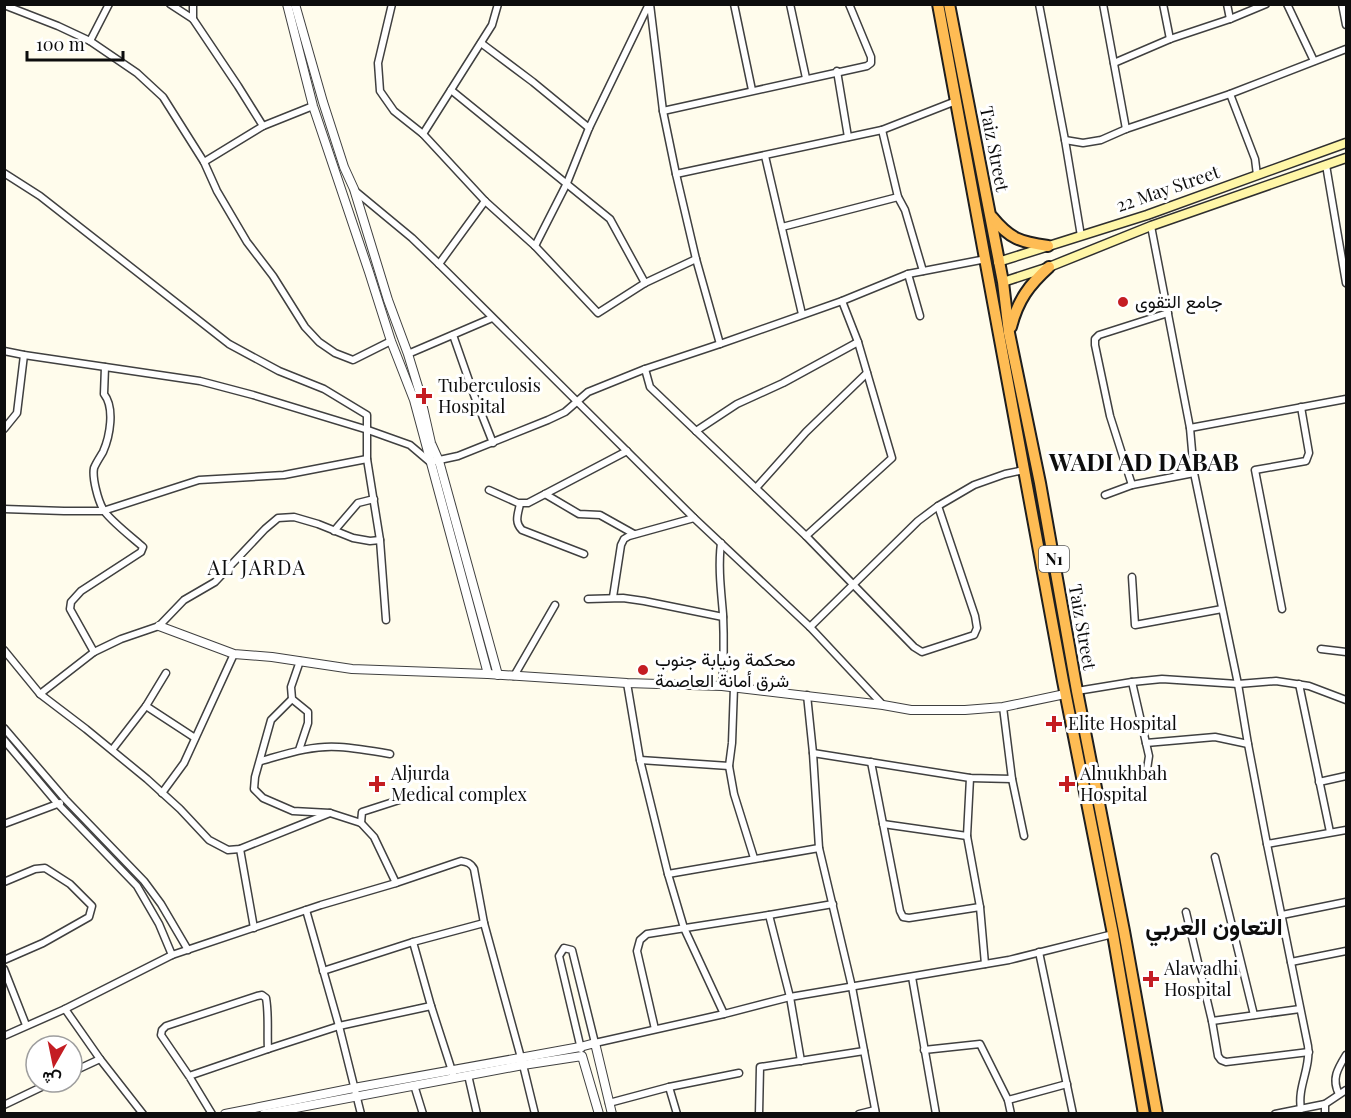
<svg xmlns="http://www.w3.org/2000/svg" width="1351" height="1118" font-family="'Playfair Display',Vazirmatn,serif">
<style>
.lines{fill:none;stroke-linecap:round;stroke-linejoin:round}
.minor-casing{stroke:#404040;stroke-width:9}
.tertiary-casing{stroke:#404040;stroke-width:10}
.secondary-casing{stroke:#2f2f2f;stroke-width:11}
.trunk-casing{stroke:#1e1e1e;stroke-width:14}
.minor{stroke:#fff;stroke-width:6}
.tertiary{stroke:#fff;stroke-width:8}
.secondary{stroke:#fff6a7;stroke-width:8}
.trunk{stroke:#febc54;stroke-width:10}
.poi-dot{fill:#c41d23;stroke:#fff;stroke-width:2}
.labels{text-anchor:middle;stroke-width:6;stroke-linejoin:round;paint-order:stroke}
.shield{fill:#fff;stroke:#565656;stroke-width:1.5}
.shield-label{font-size:16px;font-weight:bold;fill:#0d0d0d}
.street-label{font-size:18px;fill:#0d0d0d;stroke:#fff}
.poi-label{font-size:18px;fill:#0d0d0d;stroke:#fff;text-anchor:start}
.neighbourhood-label{font-size:20px;letter-spacing:1.5px;fill:#0d0d0d;stroke:#fff}
.district-label{font-size:24px;font-weight:bold;fill:#0d0d0d;stroke:#fff}
</style>
<rect width="100%" height="100%" fill="#fffcec"/>
<g class="lines">
<defs>
<g id="minor">
<polyline points="170,4 193,19 238,86 263,126"/>
<polyline points="392,4 378,63 380,91 394,111 423,134 485,201 535,246 598,313 645,283 696,259"/>
<polyline points="650,4 663,111 676,174 696,259 720,344"/>
<polyline points="734,4 752,90"/>
<polyline points="790,4 806,78"/>
<polyline points="1039,4 1065,140 1081,236"/>
<polyline points="1103,4 1126,129"/>
<polyline points="1163,4 1170,39"/>
<polyline points="1227,4 1230,19"/>
<polyline points="1287,4 1314,61"/>
<polyline points="1342,4 1346,25"/>
<polyline points="4,5 58,26 90,41 137,73 163,97 204,162 217,191 247,242 273,276 305,327 319,342 335,353 353,360 391,341"/>
<polyline points="193,19 193,4"/>
<polyline points="90,41 109,4"/>
<polyline points="481,43 533,82 589,128"/>
<polyline points="1114,63 1170,39 1230,19 1266,4"/>
<polyline points="837,71 848,137"/>
<polyline points="451,90 610,219 645,283"/>
<polyline points="1230,94 1255,159 1257,175"/>
<polyline points="663,111 867,66 871,63 871,57 849,4"/>
<polyline points="882,130 898,197 905,210 923,271"/>
<polyline points="423,134 492,25 498,4"/>
<polyline points="1065,140 1083,143 1101,140 1126,129 1230,94 1346,49"/>
<polyline points="765,156 802,314"/>
<polyline points="204,162 263,126 313,106"/>
<polyline points="1326,165 1346,283"/>
<polyline points="4,173 40,196 229,344 279,371 324,389 367,415 367,459 380,540 386,620"/>
<polyline points="676,174 882,130 956,101"/>
<polyline points="354,190 412,238 439,264 694,518 810,627 883,705"/>
<path d="M1151 226 1190 428 1194 473 1238 684 1248 744 1267 844 1308 1046C1311 1068 1297 1087 1301 1109"/>
<polyline points="782,227 898,197"/>
<polyline points="535,246 567,183 589,128 649,4"/>
<polyline points="439,264 485,201"/>
<polyline points="908,274 920,316"/>
<polyline points="453,335 474,395 493,443"/>
<polyline points="4,351 24,355 200,381 253,395 368,430 410,445 430,462 458,456 548,420 565,412 588,392 645,369 720,344 842,301 908,274 986,259"/>
<polyline points="408,354 492,318"/>
<polyline points="645,369 650,387 806,536 914,647 922,652 974,635 977,628 975,616 938,506"/>
<polyline points="1190,428 1346,399"/>
<polyline points="4,429 17,413 24,355"/>
<polyline points="696,431 737,404 783,383 858,342"/>
<polyline points="1132,485 1110,416 1095,345 1095,339 1099,335 1168,313"/>
<polyline points="756,488 806,432 867,373"/>
<polyline points="489,490 518,503 528,503 627,451"/>
<polyline points="545,494 579,514 600,515 634,534"/>
<polyline points="1105,495 1132,485 1194,473"/>
<path d="M520 504C518 514 514 522 522 530L584 554"/>
<polyline points="4,509 64,511 103,511 199,480 284,475 367,459"/>
<polyline points="334,531 358,503 374,499"/>
<polyline points="806,536 892,458 858,342 842,301"/>
<path d="M721 543C718 567 721 590 723 614 724 638 724 662 722 686"/>
<polyline points="1132,577 1135,625 1222,609"/>
<polyline points="613,597 621,545 624,539 629,536 694,518"/>
<polyline points="588,599 623,598 644,601 723,617"/>
<polyline points="1282,609 1255,470 1306,461 1309,453 1301,407"/>
<polyline points="810,627 918,521 938,506 974,485 1005,474 1024,470"/>
<polyline points="1321,649 1346,652"/>
<polyline points="4,650 40,694 86,729 147,779 180,809 209,840 228,850 240,849 330,813"/>
<path d="M94 652 70 609 71 602 81 591 141 552 143 547C134 539 107 518 103 509 98 500 92 478 94 468 96 463 100 457 103 452 110 436 115 408 104 394L105 367"/>
<polyline points="514,676 555,605"/>
<polyline points="1132,682 1149,756 1146,776"/>
<polyline points="627,683 640,760 668,874 684,928 724,1014 790,997 1009,960 1113,934"/>
<polyline points="1299,684 1330,832"/>
<polyline points="734,687 732,743 729,766 734,794 754,858"/>
<polyline points="1077,691 1132,682 1162,679 1238,684 1276,681 1309,686 1346,700"/>
<polyline points="40,694 94,652 121,639 159,626 184,600 215,582 265,529 278,518 294,517 318,524 353,538 370,541 380,540"/>
<polyline points="807,695 813,753 819,848 852,987 876,1114"/>
<polyline points="292,699 271,720 255,777 254,789 263,798 293,811 330,813 361,823 374,837 396,883"/>
<polyline points="146,706 195,738"/>
<polyline points="4,728 65,799 144,881 161,904 188,950"/>
<polyline points="4,740 58,804 137,886 159,924 172,955"/>
<polyline points="1146,743 1215,737 1248,744"/>
<polyline points="112,750 146,706 166,673"/>
<polyline points="299,750 308,723 308,712 292,699 291,687 300,661"/>
<polyline points="813,753 970,778 1012,779 1003,707"/>
<polyline points="640,760 729,766"/>
<path d="M261 761C286 754 312 745 339 747 356 748 373 751 390 754"/>
<polyline points="871,762 900,911 903,917 909,918 980,907"/>
<polyline points="970,778 967,836 980,907 985,964"/>
<polyline points="1012,779 1024,836"/>
<polyline points="1319,782 1346,776"/>
<polyline points="162,793 184,763 234,654"/>
<polyline points="361,823 362,812 421,793"/>
<polyline points="4,824 60,803"/>
<polyline points="883,824 967,836"/>
<polyline points="1267,844 1346,830"/>
<polyline points="240,849 254,928"/>
<polyline points="1215,857 1254,1015"/>
<polyline points="668,874 819,848"/>
<polyline points="4,882 35,869 45,868 70,884 92,906 89,917 43,943 4,960"/>
<polyline points="306,910 339,1026 361,1114"/>
<polyline points="1186,912 1212,1021 1218,1056 1221,1060 1226,1062 1309,1052"/>
<polyline points="769,915 790,997 801,1061"/>
<polyline points="1282,915 1346,902"/>
<polyline points="1039,952 1073,1114"/>
<polyline points="1291,962 1346,951"/>
<polyline points="4,969 26,1025"/>
<polyline points="323,971 413,942"/>
<polyline points="912,977 936,1114"/>
<polyline points="431,1006 453,1074"/>
<polyline points="65,1009 100,1059 143,1114"/>
<polyline points="1212,1021 1300,1009"/>
<polyline points="655,1029 637,951 640,940 647,934 769,915 833,904"/>
<path d="M4 1036 65 1009 172 955 321 905 396 883 461 861C467 862 471 863 474 869L484 923 523 1065 535 1114"/>
<polyline points="268,1049 339,1026 431,1006 413,942 484,923"/>
<polyline points="581,1049 559,956 564,948 572,950 595,1043 724,1014"/>
<polyline points="924,1050 980,1044 1008,1100 1011,1114"/>
<polyline points="72,1072 100,1059"/>
<polyline points="468,1075 477,1114"/>
<path d="M189 1076 268 1049C267 1032 269 1015 266 998L262 995 257 996 166 1026 162 1030 161 1035 189 1076 212 1114"/>
<polyline points="414,1085 423,1114"/>
<polyline points="669,1087 677,1114"/>
<path d="M1339 1094C1331 1079 1338 1068 1346 1055"/>
<polyline points="1008,1100 1067,1084"/>
<polyline points="609,1103 669,1087 739,1073"/>
<polyline points="1325,1104 1325,1114"/>
<polyline points="4,1105 52,1082"/>
<polyline points="759,1114 760,1067 864,1051"/>
<polyline points="859,1114 875,1110"/>
<polyline points="1275,1114 1325,1104 1346,1090"/>
</g>
<g id="tertiary">
<polyline points="287,4 313,106 369,272 391,341 414,400 488,674"/>
<polyline points="295,4 323,102 344,167 354,189 388,300 408,354 419,390 431,443 439,461 498,675"/>
<polyline points="159,626 234,654 272,657 352,669 488,674 627,683 722,686 883,705 911,710 965,710 1003,707 1065,694"/>
<polyline points="225,1114 354,1088 580,1047 595,1043 612,1114"/>
<polyline points="264,1114 523,1065 582,1056 599,1114"/>
</g>
<g id="secondary">
<polyline points="998,262 1147,215 1346,143"/>
<polyline points="1003,282 1049,267 1151,226 1346,158"/>
</g>
<g id="trunk">
<polyline points="938,4 1063,681 1113,934 1144,1114"/>
<polyline points="949,4 990,215 1003,282 1009,333 1040,483 1077,691 1124,931 1157,1114"/>
<path d="M992 217C1010 239 1020 242 1048 246"/>
<path d="M1011 327C1018 300 1029 285 1049 267"/>
</g>
</defs>
<!-- minor casing -->
<use href="#minor" class="minor-casing"/>
<!-- tertiary casing -->
<use href="#tertiary" class="tertiary-casing"/>
<!-- secondary casing -->
<use href="#secondary" class="secondary-casing"/>
<!-- trunk casing -->
<use href="#trunk" class="trunk-casing"/>
<!-- minor -->
<use href="#minor" class="minor"/>
<!-- tertiary -->
<use href="#tertiary" class="tertiary"/>
<!-- secondary -->
<use href="#secondary" class="secondary"/>
<!-- trunk -->
<use href="#trunk" class="trunk"/>
</g>
<!-- markers -->
<g class="poi-dot">
<circle cx="1123" cy="302" r="6"/>
<path d="M421 387h6v6h6v6h-6v6h-6v-6h-6v-6h6z"/>
<circle cx="643" cy="670" r="6"/>
<path d="M1051 715h6v6h6v6h-6v6h-6v-6h-6v-6h6z"/>
<path d="M374 775h6v6h6v6h-6v6h-6v-6h-6v-6h6z"/>
<path d="M1064 775h6v6h6v6h-6v6h-6v-6h-6v-6h6z"/>
<path d="M1148 970h6v6h6v6h-6v6h-6v-6h-6v-6h6z"/>
</g>
<g class="labels">
<!-- shield labels -->
<rect class="shield" x="1039" y="546" width="30" height="26" rx="4.5"/>
<g class="shield-label">
<text x="1054" y="565">N1</text>
</g>
<!-- street labels -->
<g class="street-label">
<text transform="translate(994 149) rotate(79)" y="6">Taiz Street</text>
<text transform="translate(1168 189) rotate(-19)" y="6">22 May Street</text>
<text transform="translate(1082 627) rotate(80)" y="6">Taiz Street</text>
</g>
<!-- poi labels -->
<g class="poi-label">
<text x="1135" y="308">جامع التقوى</text>
<text x="438" y="392">Tuberculosis<tspan x="438" dy="21">Hospital</tspan></text>
<text x="655" y="666">محكمة ونيابة جنوب<tspan x="655" dy="21">شرق أمانة العاصمة</tspan></text>
<text x="1068" y="730">Elite Hospital</text>
<text x="391" y="780">Aljurda<tspan x="391" dy="21">Medical complex</tspan></text>
<text x="1080" y="780">Alnukhbah<tspan x="1080" dy="21">Hospital</tspan></text>
<text x="1164" y="975">Alawadhi<tspan x="1164" dy="21">Hospital</tspan></text>
</g>
<!-- neighbourhood labels -->
<g class="neighbourhood-label">
<text x="257" y="575">AL JARDA</text>
</g>
<!-- district labels -->
<g class="district-label">
<text x="1144" y="471">WADI AD DABAB</text>
<text x="1214" y="935">التعاون العربي</text>
</g>
</g>
<!-- border -->
<rect width="1351" height="1118" fill="none" stroke="#0d0d0d" stroke-width="12"/>
<!-- north arrow -->
<g transform="translate(54 1064) rotate(189)"><circle r="28" fill="#ffffff" stroke="#9e9e9e" stroke-width="1.5"/>
<path d="M0-4.5L10 22L0 15L-10 22Z" fill="#c41d23"/>
<text y="-9" font-size="16" font-weight="bold" text-anchor="middle" fill="#0d0d0d">ش</text>
</g>
<!-- scale -->
<path d="M27 51v9h96v-9" fill="none" stroke="#0d0d0d" stroke-width="3"/>
<text x="36" y="51" font-size="18" fill="#0d0d0d" stroke="#ffffff" stroke-width="4.5" paint-order="stroke">100 m</text>
</svg>
